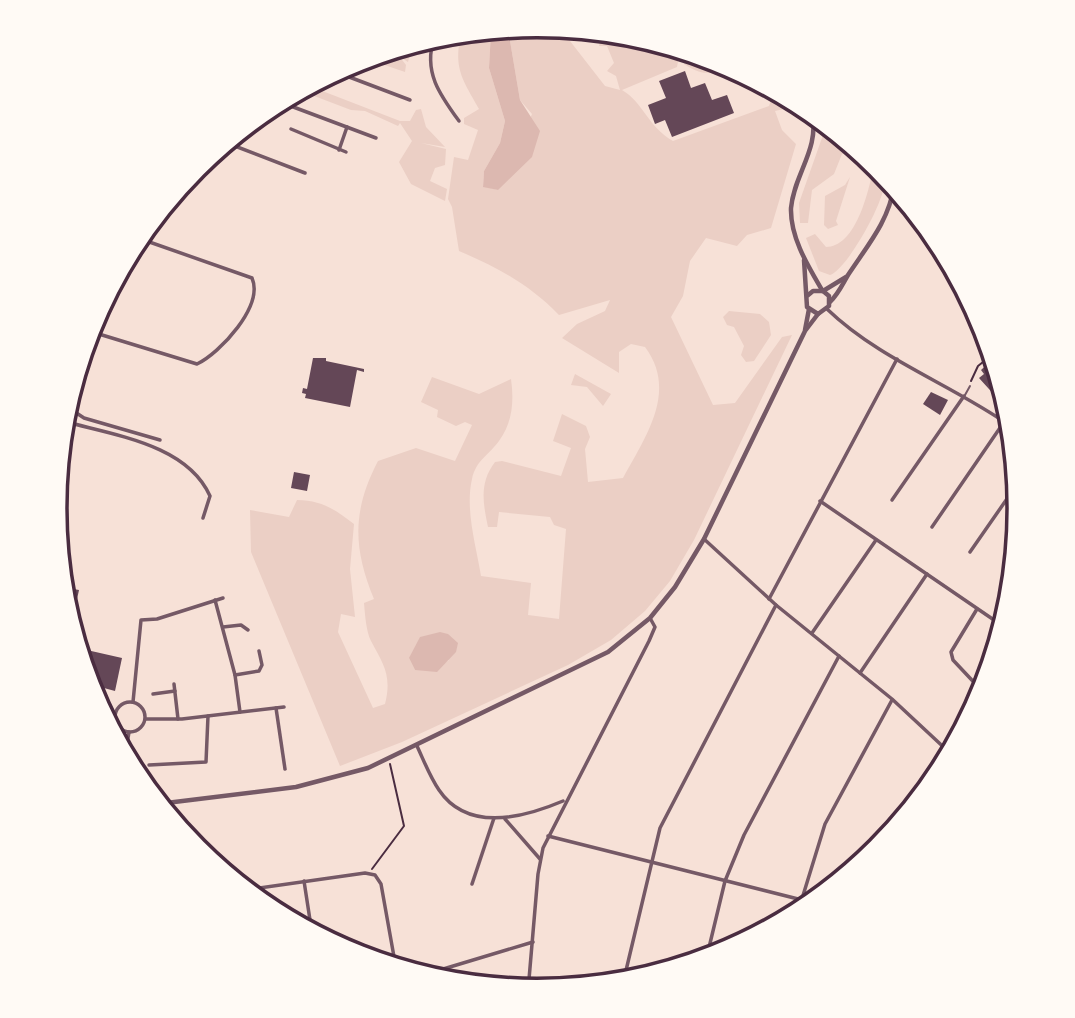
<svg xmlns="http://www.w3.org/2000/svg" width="1075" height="1018" font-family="'Sofia Sans Condensed',sans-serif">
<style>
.green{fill:#ebcfc5;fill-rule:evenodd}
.water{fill:#dcb8b0}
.building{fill:#644757}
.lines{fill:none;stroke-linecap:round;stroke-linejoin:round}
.path{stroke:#4a2c40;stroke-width:2}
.service{stroke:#755966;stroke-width:2}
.minor{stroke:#755966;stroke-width:3.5}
.tertiary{stroke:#755966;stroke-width:4.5}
.rim{fill:none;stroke:#4a2c40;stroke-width:3.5}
</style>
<rect width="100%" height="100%" fill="#f7e1d7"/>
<!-- green -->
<g class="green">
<path d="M538 26 565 29 570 41 605 86 620 90 616 76 607 71 614 63 607 46H599L600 40C628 30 653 42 680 50L677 67 622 90C643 102 648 127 673 141L769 106 771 100 766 86 801 105 775 111 782 130 796 144 771 228 747 235 737 246 706 238 690 261 683 296 671 317 713 405 735 403 782 337 792 335 694 540 670 581 645 611 611 640 568 665 402 742 340 766 251 552 250 510 289 517 297 500C321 500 336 510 354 524L350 569 355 617 341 614 338 632 373 708 385 704C392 676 384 665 371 641 366 631 365 614 364 603L374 599C353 548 352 511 378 461L416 448 455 461 472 425 465 422 456 426 437 417 438 410 421 402 432 377 479 394 511 379C514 400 513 422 499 441 489 455 476 460 472 479 465 510 476 545 481 576L531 583 528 615 559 619 566 529 554 525 550 517 499 512 497 527H488C483 503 479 483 495 462L502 461 561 476 571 448 553 441 562 414 586 426 590 437 585 449 588 482 623 478C646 436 678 391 645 347L631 344 619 352V373L562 338 577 324 605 311 610 300 559 315C530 285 497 267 459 251L452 207 448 199 454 157 468 160 478 130 464 124V118L479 109C463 80 453 69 461 34L491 31 489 68 505 121 500 143 484 171 483 186 498 190 532 114 520 100 508 29ZM409 658 449 660 442 665 415 670Z"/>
<polygon points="411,45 421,52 410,54 408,62 399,56 406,65 405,72 367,59"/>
<path d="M686 52 723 63 726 65C710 77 700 74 684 64Z"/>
<polygon points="312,87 400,121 410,121 416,110 421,109 426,127 445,147 421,143 446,149 445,165 435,168 430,181 447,189 445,201 411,184 399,162 412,141 400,123 398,126 365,111 351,110 309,94"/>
<path d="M823 135C829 136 838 135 844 139 851 143 881 166 884 174 892 192 846 271 830 275L819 271 806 238 815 234 826 247C854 247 867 198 872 174L861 156 842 154 834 174 812 190 808 223H800L799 203Z"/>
<polygon points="850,177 836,221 838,225 828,229 824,225 825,196 845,185"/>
<polygon points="729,311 760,314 769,322 771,335 754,361 746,362 741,355 744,346 734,327 727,325 723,317"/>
<polygon points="575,374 611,394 603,406 587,387 571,385"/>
</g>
<!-- water -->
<g class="water">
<polygon points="508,29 520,100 540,131 532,157 498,190 483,187 484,171 500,143 505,121 489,68 491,31"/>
<polygon points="440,632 448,634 458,643 456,652 437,672 415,670 409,658 420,637"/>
</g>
<!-- building -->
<g class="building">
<polygon points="685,71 691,88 705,83 712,100 727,95 734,113 672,137 665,120 655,124 648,105 666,98 659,81"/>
<polygon points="313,358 326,358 326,361 364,369 364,372 357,370 350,407 305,398 306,394 302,393 303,388 307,389"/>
<polygon points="994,358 1004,393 998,399 979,378 984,374 981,370"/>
<polygon points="931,392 948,400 940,415 923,404"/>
<polygon points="294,472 310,475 307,491 291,488"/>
<polygon points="62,587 79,590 76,604 64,601"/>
<polygon points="78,648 122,658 115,691 89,684"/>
</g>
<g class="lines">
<!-- path -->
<g class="path">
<polyline points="969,298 990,345"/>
<polyline points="971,381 978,366 993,354"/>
<polyline points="372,869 404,826 390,764"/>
</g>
<!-- service -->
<polyline class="service" points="965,395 970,386"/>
<!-- minor -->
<g class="minor">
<path d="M434 38C423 72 440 95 459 121"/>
<polyline points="336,72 410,100"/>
<polyline points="280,102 376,138"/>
<polyline points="291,129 346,152"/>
<polyline points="227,143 305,173"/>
<polyline points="339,150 347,127"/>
<path d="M827 309C880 360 953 385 1012 427"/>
<path d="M89 331 197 364C220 353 264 306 252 278L138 238"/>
<polyline points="87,339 71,397 75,412 84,418 160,440"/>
<path d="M63 421C113 435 187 444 210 496L203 518"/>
<polyline points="892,500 964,396"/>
<polyline points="820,501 994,620 1005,623"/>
<polyline points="932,527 1004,422"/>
<polyline points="704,539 776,605 892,699 951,754"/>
<polyline points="970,552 1018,483"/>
<polyline points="769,599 897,359"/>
<polyline points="215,600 235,675 240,712"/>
<polyline points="977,609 951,652 953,660 984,693"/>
<polyline points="223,627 241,625 248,630"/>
<polyline points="812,633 876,540"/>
<polyline points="860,673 927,574"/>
<polyline points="235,675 259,671 262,665 259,651"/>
<polyline points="174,684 178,719"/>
<polyline points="153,694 175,691"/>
<circle cx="130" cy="717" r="15"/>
<polyline points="133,702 141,620 157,619 223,598"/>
<polyline points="276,708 285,769"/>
<polyline points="104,718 115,718"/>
<polyline points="146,719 182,719 284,707"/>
<path d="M417 746C424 761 430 777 439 790 468 833 523 818 563 801"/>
<polyline points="125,757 129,732"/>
<polyline points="149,765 206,762 208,716"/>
<polyline points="505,819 540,859"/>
<polyline points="548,836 814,903"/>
<polyline points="304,881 312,933"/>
<polyline points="472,884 494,818"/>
<polyline points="245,890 365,873 375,875 381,884 396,968"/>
<polyline points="797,915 825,824 892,700"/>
<polyline points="706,960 725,881 744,835 839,656"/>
<polyline points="420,976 533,942"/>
<polyline points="623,983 660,828 776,605"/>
<polyline points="528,991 538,874 543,848 649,641 655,627 650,618"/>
</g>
<!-- tertiary -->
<g class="tertiary">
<path d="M812 113C820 149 794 174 791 208 790 237 808 266 822 290"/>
<polyline points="804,260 807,307 818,314 829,306 829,296 823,291 813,291 807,296"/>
<polyline points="823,291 846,277"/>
<path d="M830 302C839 293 842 285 848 275 867 246 889 221 894 186"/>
<polyline points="805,330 809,309"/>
<polyline points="158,804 296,787 368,768 608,652 650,618 675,587 704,539 805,331 818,314"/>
</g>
</g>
<!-- crop -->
<path d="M0 0H1075V1018H0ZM67 508a470 470 0 1 1 940 0a470 470 0 1 1-940 0Z" fill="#fffaf5" fill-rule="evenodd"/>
<path class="rim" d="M67 508a470 470 0 1 1 940 0a470 470 0 1 1-940 0Z"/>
</svg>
